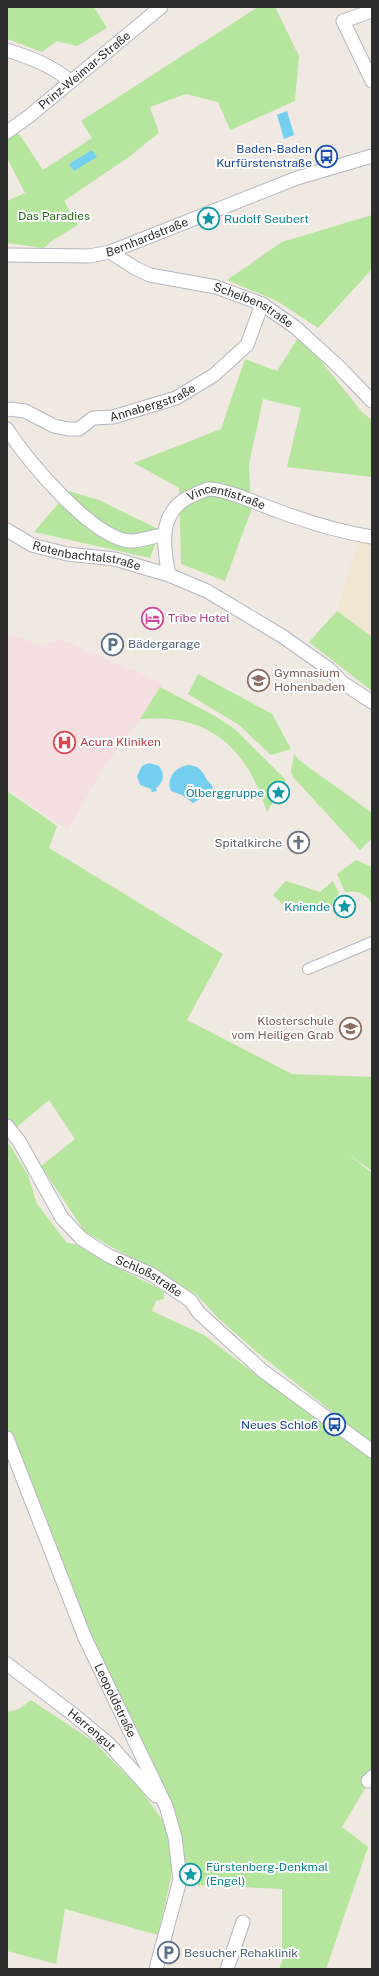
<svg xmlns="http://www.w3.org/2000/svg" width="379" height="1976" font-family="'Public Sans',sans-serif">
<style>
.education{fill:#f0e6d1}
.medical{fill:#f5dfe0}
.green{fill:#b6e59e}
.water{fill:#75cff0}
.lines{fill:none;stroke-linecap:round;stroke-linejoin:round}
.pedestrian-casing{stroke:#b4b7c1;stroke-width:12}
.minor-casing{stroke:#b4b7c1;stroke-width:15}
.pedestrian{stroke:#fff;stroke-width:10}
.minor{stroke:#fff;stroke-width:13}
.labels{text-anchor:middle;stroke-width:4;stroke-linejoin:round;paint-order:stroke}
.street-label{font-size:12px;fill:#2e2e2e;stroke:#fff}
.transit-label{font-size:12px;fill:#164399;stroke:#fff;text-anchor:end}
.park-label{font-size:12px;fill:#2c6e1b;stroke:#fff}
.culture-label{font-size:12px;fill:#0d838f;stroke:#fff;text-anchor:start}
.hotel-label{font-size:12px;fill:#b23c85;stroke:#fff;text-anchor:start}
.service-label{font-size:12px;fill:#4e5e75;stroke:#fff;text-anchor:start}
.education-label{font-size:12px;fill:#785e54;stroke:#fff;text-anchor:start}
.health-label{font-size:12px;fill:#be3a42;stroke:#fff;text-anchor:start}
.worship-label{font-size:12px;fill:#5b616d;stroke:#fff;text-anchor:end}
</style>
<rect width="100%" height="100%" fill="#efe9e1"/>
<!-- education -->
<polygon class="education" points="360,535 372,538 372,637 337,611"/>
<!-- medical -->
<polygon class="medical" points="7,633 42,646 60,639 162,683 140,719 105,765 68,830 7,789"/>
<!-- green -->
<g class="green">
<polygon points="7,7 94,7 107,28 77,46 57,41 42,52 7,39"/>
<polygon points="258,7 275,7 299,56 295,101 230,130 218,102 186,94 150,107 159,133 126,159 64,201 78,225 50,242 44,248 7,243 7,201 25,193 7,158 7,122 21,137 43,170 92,138 81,121"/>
<polygon points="372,215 372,269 318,328 277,301 227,280 282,242"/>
<polygon points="300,335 362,412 372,420 372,477 287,467 301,408 263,399 249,464 251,511 225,581 181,564 179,488 134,463 221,429 245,359 277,371"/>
<polygon points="69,491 99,500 160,530 150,558 34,532"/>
<polygon points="337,611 372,637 372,691 309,642"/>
<polygon points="198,674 272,714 291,749 271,755 239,725 188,694"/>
<path d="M160 687 215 716 235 729 286 780 267 812C247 748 209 713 140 719Z"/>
<polygon points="294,754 299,760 372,813 372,838 360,850 293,777 291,771"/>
<polygon points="7,791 57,826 49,848 223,954 187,1020 292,1074 372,1077 372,1171 347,1153 372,1173 372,1444 350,1428 331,1411 258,1353 218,1318 197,1295 85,1232 41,1166 75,1139 49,1100 17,1127 7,1117"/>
<path d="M356 860 372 867V904C366 893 357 890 345 892L337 874Z"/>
<polygon points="286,881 320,892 333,881 339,894 335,898 330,909 304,907 291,912 273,895"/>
<polygon points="7,1141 28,1175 37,1204 67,1243 76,1244 110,1264 164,1291 164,1299 156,1301 152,1311 204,1335 259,1377 372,1458 372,1777 342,1827 368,1847 326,1969 279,1969 282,1962 282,1889 200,1885 180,1880 175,1840 171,1878 158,1935 65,1909 56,1964 7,1951 7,1712 19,1709 31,1700 94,1742 140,1789 174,1836 85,1638 7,1438"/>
</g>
<!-- water -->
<g class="water">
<polygon points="287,111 294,135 284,139 277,115"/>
<polygon points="92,150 97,157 74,171 69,164"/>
<path d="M149 763 159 766C165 774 164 782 156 788L157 791 152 792 151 789 140 785 137 776 142 766Z"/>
<path d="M187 765C198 765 202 770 207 780 208 782 211 783 213 787L211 791 206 792 200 799 193 803 182 795 171 791C166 778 175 768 187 765Z"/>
</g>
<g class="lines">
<defs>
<polyline id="pedestrian" points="308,969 372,942"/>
<g id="minor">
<polyline points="372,11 343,21 372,81"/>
<path d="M7 50C31 58 51 65 70 81"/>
<path id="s1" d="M7 132 28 117 161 7"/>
<path id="s2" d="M110 252 135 268 150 275 216 287 262 304 295 327 338 366 372 401"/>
<path id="s3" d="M7 255 89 256 110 252 297 178 372 156"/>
<path id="s4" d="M7 410 10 409 25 411 54 426 68 429H79L93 418 113 417 176 398 214 375 247 345 262 304"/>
<path d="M7 429C28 461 90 536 129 541 137 542 156 536 165 534"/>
<path id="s5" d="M7 530 32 545 67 554 115 559 169 575 207 591 282 636 329 669 343 683 372 702"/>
<path id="s6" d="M169 575C163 546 158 513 189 497 194 495 203 490 209 489 226 489 261 505 278 511 308 522 341 532 372 537"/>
<path id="s7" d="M7 1126 19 1141 62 1218 82 1239 109 1256 151 1274 191 1301 199 1313 263 1371 372 1451"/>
<path id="s8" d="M7 1438 85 1638 166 1806 175 1837 180 1880 156 1969"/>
<path id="s9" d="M7 1664 74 1715 109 1744 156 1796"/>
<polyline points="368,1781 372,1777"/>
<polyline points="227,1969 243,1922"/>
</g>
</defs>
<!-- pedestrian casing -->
<use href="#pedestrian" class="pedestrian-casing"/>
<!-- minor casing -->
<use href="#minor" class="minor-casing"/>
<!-- pedestrian -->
<use href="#pedestrian" class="pedestrian"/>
<!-- minor -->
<use href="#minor" class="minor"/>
</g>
<!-- icons -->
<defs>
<symbol id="bus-ring" viewBox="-11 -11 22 22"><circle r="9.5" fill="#fff" stroke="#1a4fb4" stroke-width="1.5"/><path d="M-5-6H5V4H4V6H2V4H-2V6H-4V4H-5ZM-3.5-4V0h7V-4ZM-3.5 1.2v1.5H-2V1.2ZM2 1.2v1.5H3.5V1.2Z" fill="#1a4fb4"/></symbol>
<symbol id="sight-ring" viewBox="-11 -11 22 22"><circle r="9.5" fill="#fff" stroke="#0f9aa8" stroke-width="1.5"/><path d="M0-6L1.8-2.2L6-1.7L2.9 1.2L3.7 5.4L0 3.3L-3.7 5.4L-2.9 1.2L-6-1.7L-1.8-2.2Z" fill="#0f9aa8"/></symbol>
<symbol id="hotel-ring" viewBox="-11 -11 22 22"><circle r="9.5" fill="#fff" stroke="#d1479c" stroke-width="1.5"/><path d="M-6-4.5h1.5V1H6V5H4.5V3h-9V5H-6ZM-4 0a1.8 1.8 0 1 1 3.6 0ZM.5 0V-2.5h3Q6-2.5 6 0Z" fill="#d1479c"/></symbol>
<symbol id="parking-ring" viewBox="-11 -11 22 22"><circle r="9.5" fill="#fff" stroke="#5c6f8a" stroke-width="1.5"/><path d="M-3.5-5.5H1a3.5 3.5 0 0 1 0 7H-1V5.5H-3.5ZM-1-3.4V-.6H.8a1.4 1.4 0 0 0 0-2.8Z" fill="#5c6f8a"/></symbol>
<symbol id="school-ring" viewBox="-11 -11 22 22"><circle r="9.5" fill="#fff" stroke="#8d6e63" stroke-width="1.5"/><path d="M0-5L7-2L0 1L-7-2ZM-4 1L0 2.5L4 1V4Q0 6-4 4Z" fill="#8d6e63"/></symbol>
<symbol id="hospital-ring" viewBox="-11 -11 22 22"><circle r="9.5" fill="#fff" stroke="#e0444e" stroke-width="1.5"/><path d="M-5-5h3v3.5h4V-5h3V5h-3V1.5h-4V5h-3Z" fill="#e0444e"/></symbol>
<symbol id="church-ring" viewBox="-11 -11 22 22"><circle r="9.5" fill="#fff" stroke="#6b7280" stroke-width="1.5"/><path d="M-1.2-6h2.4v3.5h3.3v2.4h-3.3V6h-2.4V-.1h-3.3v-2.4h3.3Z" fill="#6b7280"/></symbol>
</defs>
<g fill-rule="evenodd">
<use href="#bus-ring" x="314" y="144" width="25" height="25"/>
<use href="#sight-ring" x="196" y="206" width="25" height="25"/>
<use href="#hotel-ring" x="140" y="606" width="25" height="25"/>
<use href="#parking-ring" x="100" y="632" width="25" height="25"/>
<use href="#school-ring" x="246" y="668" width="25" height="25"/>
<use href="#hospital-ring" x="52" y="730" width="25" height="25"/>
<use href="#sight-ring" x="266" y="780" width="25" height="25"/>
<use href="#church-ring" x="286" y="830" width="25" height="25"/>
<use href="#sight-ring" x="332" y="894" width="25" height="25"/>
<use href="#school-ring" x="338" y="1016" width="25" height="25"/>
<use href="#bus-ring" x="322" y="1412" width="25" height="25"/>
<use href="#sight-ring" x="178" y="1862" width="25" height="25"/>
<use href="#parking-ring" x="156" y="1940" width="25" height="25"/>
</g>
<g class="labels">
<!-- street labels -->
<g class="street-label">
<text dy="4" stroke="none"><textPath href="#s1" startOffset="99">Prinz-Weimar-Straße</textPath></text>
<text dy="4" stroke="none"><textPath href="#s3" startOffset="143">Bernhardstraße</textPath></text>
<text dy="4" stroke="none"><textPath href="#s2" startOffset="155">Scheibenstraße</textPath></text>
<text dy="4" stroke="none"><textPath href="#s4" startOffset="156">Annabergstraße</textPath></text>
<text dy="4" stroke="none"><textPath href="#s6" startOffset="127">Vincentistraße</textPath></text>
<text dy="4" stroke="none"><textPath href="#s5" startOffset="85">Rotenbachtalstraße</textPath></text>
<text dy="4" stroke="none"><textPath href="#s7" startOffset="213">Schloßstraße</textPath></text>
<text dy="4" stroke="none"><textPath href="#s8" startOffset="284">Leopoldstraße</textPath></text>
<text dy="4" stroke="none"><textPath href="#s9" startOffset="107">Herrengut</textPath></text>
</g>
<!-- transit labels -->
<g class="transit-label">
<text x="312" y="153">Baden-Baden<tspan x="312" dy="14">Kurfürstenstraße</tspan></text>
<text x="318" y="1429">Neues Schloß</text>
</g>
<!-- park labels -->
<g class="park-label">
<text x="54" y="220">Das Paradies</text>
</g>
<!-- culture labels -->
<g class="culture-label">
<text x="224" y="223">Rudolf Seubert</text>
<text x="264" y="797" text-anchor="end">Ölberggruppe</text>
<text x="330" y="911" text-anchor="end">Kniende</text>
<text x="206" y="1871">Fürstenberg-Denkmal<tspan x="206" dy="14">(Engel)</tspan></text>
</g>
<!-- hotel labels -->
<g class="hotel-label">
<text x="168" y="622">Tribe Hotel</text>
</g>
<!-- service labels -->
<g class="service-label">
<text x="128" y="648">Bädergarage</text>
<text x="184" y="1957">Besucher Rehaklinik</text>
</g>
<!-- education labels -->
<g class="education-label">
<text x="274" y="677">Gymnasium<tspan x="274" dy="14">Hohenbaden</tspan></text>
<text x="334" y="1025" text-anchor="end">Klosterschule<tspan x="334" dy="14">vom Heiligen Grab</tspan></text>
</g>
<!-- health labels -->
<g class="health-label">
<text x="80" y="746">Acura Kliniken</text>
</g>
<!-- worship labels -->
<g class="worship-label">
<text x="282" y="847">Spitalkirche</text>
</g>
</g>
<!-- border -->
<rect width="379" height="1976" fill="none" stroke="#2e2e2e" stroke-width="16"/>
</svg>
